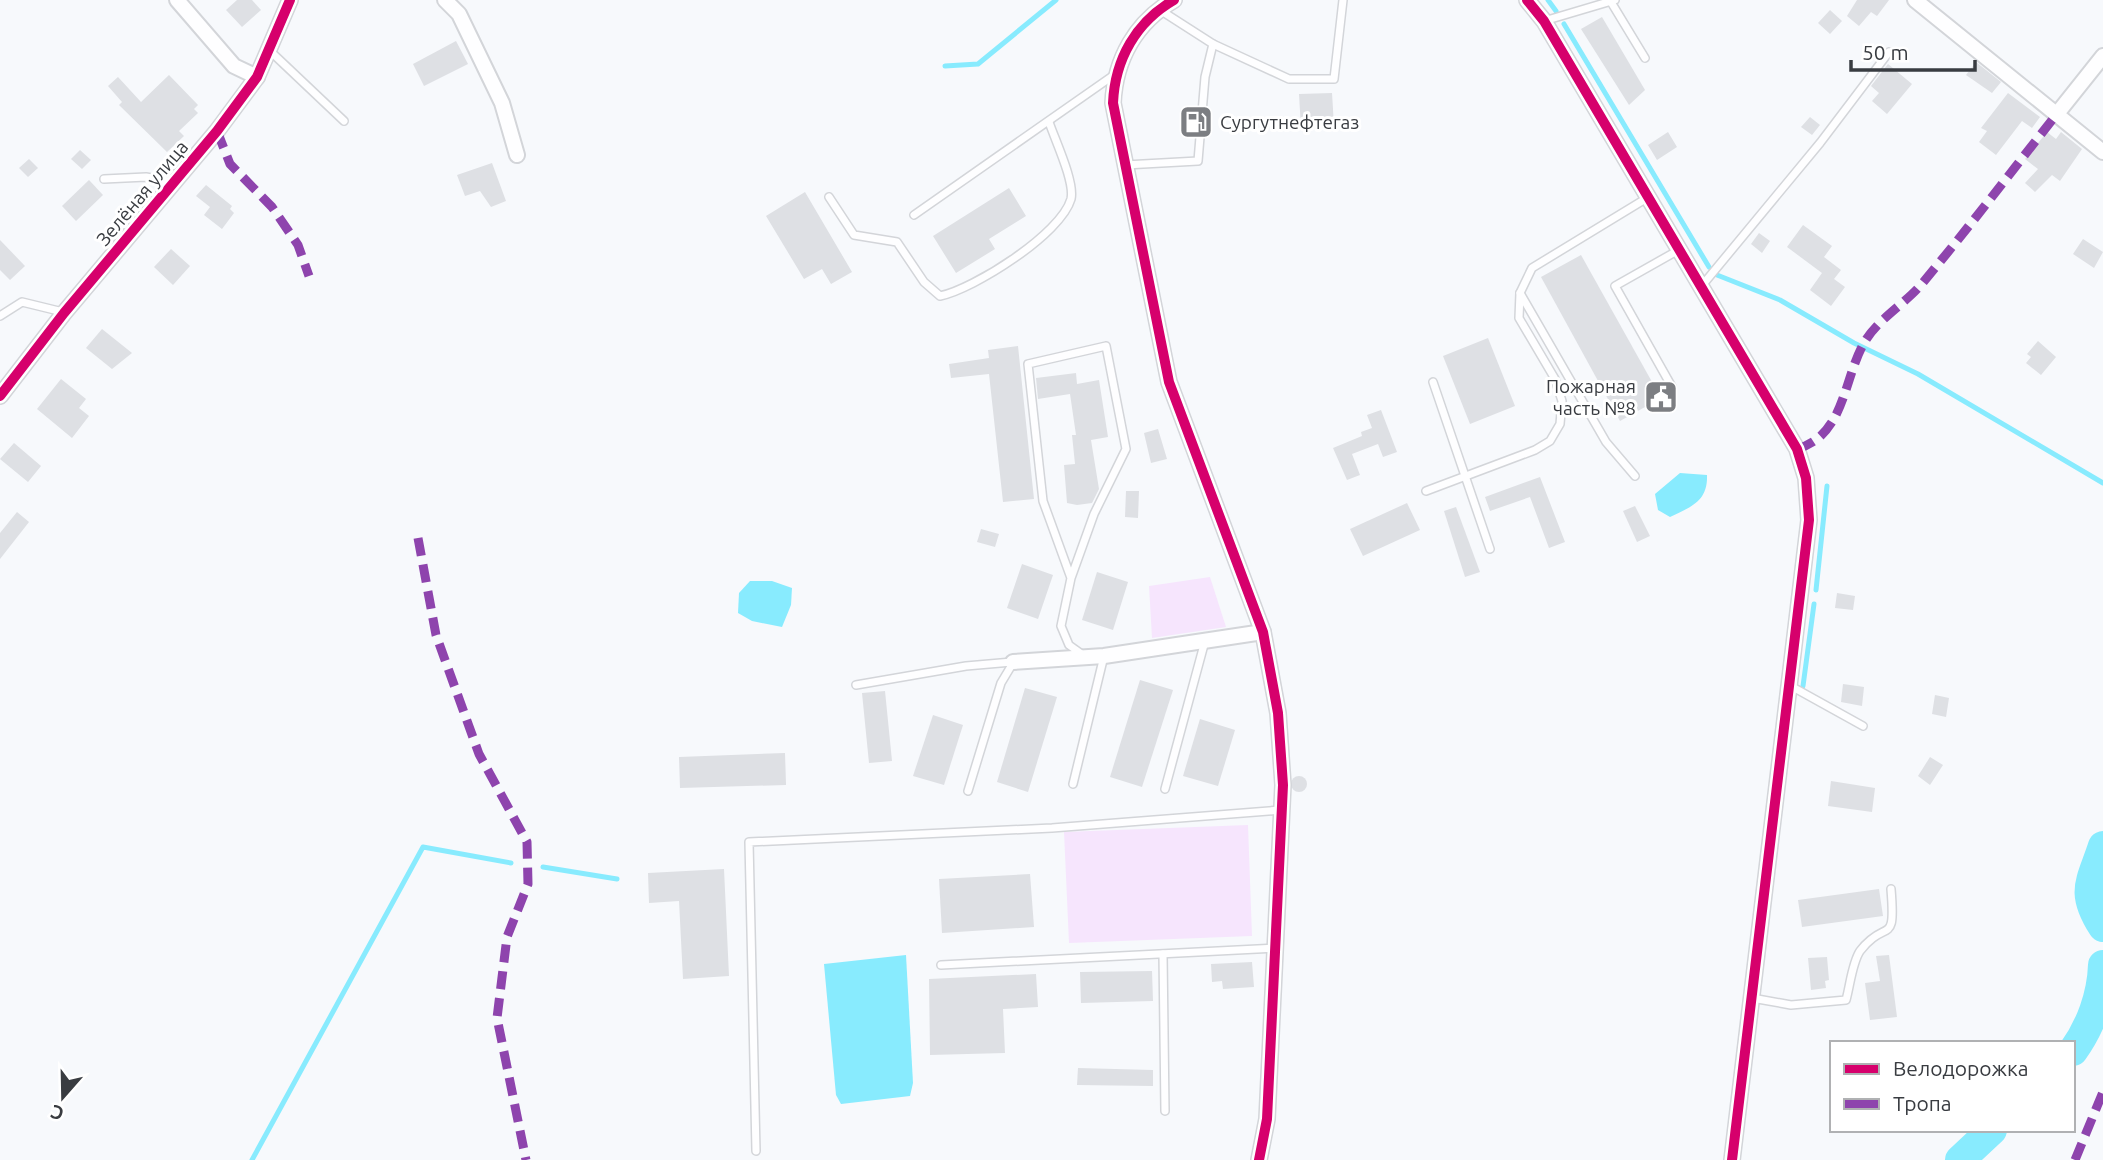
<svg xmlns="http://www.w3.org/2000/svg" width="2103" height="1160" font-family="Ubuntu,sans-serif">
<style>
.green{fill:#f6e5fd}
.water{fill:#88ebfe}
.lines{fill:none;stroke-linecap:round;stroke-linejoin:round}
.stream{stroke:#88ebfe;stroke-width:5}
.river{stroke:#88ebfe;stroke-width:30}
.building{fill:#dee0e4}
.lane-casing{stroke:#d3d5d9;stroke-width:10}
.street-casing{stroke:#d3d5d9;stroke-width:18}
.lane{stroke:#fefeff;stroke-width:7}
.street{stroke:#fefeff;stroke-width:14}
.quiet{stroke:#8e44ad;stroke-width:9;stroke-dasharray:18 9;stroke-linecap:butt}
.cycleway-casing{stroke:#fff;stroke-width:15}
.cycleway{stroke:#d6006c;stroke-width:10}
.labels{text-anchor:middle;stroke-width:6;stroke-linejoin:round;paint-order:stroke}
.poi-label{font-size:19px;fill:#393c41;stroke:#fff;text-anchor:start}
.street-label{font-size:19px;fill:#393c41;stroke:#fff}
</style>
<rect width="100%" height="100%" fill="#f7f9fc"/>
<!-- green -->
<g class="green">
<polygon points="1210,577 1226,627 1152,638 1149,586"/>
<polygon points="1248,825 1252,936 1069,943 1064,832"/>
</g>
<!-- water -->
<g class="water">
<path d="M1680 473 1707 475C1708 501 1691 507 1670 517L1658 510 1655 494Z"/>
<polygon points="750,581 772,581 792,588 791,605 782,627 752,621 738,613 739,593"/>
<polygon points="906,955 913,1083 910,1096 841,1104 836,1095 824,964"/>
</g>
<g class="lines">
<!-- stream -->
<g class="stream">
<polyline points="1548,0 1556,11"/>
<polyline points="1564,24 1709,267"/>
<polyline points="945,66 978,64 1056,0"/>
<polyline points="1717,275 1780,300 1854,343 1918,374 2103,483"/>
<polyline points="1816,590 1827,486"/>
<polyline points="1803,686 1814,604"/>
<polyline points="543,867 617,879"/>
<polyline points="252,1160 423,847 511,863"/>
</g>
<!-- river -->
<g class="river">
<path d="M2103 846C2091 883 2080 891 2103 927"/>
<path d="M2073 1051C2091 1026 2102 995 2103 965"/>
<polyline points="1960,1160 1992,1130"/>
</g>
</g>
<!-- building -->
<g class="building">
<polygon points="237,0 252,0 261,10 242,27 226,10"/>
<polygon points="1857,0 1889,0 1877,16 1871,12 1859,26 1847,16"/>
<polygon points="1830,10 1842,21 1830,34 1818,23"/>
<polygon points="1602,17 1645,90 1629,105 1581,29"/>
<polygon points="456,41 468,64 424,86 413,64"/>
<polygon points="1976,62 2001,82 1992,93 1966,75"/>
<polygon points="1888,64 1912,84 1887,114 1872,101 1879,93 1871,86"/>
<polygon points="169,75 198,105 194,109 198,113 179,131 184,136 167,152 119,105 122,102 108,86 118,77 141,102"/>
<polygon points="1332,93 1334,126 1301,128 1299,94"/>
<polygon points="2008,93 2040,117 2032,128 2022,121 1996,155 1979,142 1987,131 1981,128"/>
<polygon points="1810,117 1820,125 1812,135 1801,127"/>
<polygon points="1668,132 1677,147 1657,160 1648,145"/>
<polygon points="2047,132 2056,139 2061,132 2082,149 2060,181 2052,175 2035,192 2025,183 2038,169 2025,159"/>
<polygon points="80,150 91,160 82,169 71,159"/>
<polygon points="29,159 38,168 28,177 19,168"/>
<polygon points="492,163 506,201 491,207 480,191 465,196 457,175"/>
<polygon points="89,180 103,195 76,221 62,206"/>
<polygon points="206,185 232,206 230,209 234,213 222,229 204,215 210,207 196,196"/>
<polygon points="1009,188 1026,216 989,239 995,249 956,273 933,236"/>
<polygon points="805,192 852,272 831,284 822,269 804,279 766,216"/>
<polygon points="1803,225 1832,246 1824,257 1841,270 1834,279 1845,287 1831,306 1810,290 1822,273 1787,247"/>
<polygon points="1759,233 1770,241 1762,253 1751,244"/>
<polygon points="2083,239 2103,252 2094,268 2073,254"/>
<polygon points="0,240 25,266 10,280 0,270"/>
<polygon points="171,249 190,266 173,285 154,267"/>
<polygon points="1581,255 1661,398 1620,421 1541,277"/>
<polygon points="102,329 132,353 112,369 86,348"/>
<polygon points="1488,338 1515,406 1470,424 1443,356"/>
<polygon points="2038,341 2056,357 2041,375 2026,363 2031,357 2027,354"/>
<polygon points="1018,346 1034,499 1003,502 989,374 951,378 949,364 989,358 988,350"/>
<polygon points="1076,373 1077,384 1099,380 1108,437 1091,440 1099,489 1092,503 1077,505 1067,503 1064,465 1075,464 1072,435 1076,435 1070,394 1038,399 1036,378"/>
<polygon points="61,379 86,399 79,408 89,416 72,438 37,409"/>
<polygon points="1381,410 1397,452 1383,457 1378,444 1352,454 1360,475 1347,480 1333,448 1362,436 1361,432 1372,428 1367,415"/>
<polygon points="1158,429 1167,459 1151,463 1144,433"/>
<polygon points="14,443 41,466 28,482 0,459"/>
<polygon points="1540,477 1565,542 1549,548 1530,497 1490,511 1485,497"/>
<polygon points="1126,491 1139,491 1138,518 1125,517"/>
<polygon points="1407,503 1420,530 1363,556 1350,529"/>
<polygon points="1635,506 1650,536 1637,542 1623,511"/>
<polygon points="1456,507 1480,572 1465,577 1444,511"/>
<polygon points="17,512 29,522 0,559 0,533"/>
<polygon points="981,529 999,534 995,547 977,542"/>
<polygon points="1022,564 1053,575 1038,619 1007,608"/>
<polygon points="1097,572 1128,582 1113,630 1082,620"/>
<polygon points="1837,593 1855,596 1853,610 1835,608"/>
<polygon points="1140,680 1173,690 1142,787 1110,777"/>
<polygon points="1843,684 1864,687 1862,706 1841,702"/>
<polygon points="1025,688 1057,697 1028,792 997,782"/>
<polygon points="885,691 892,761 869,763 862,693"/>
<polygon points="1935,695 1949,698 1946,717 1932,714"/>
<polygon points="933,715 963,725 944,785 913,776"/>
<polygon points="1200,719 1235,730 1218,786 1183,776"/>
<polygon points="785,753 786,785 680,788 679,757"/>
<polygon points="1930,757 1943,765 1930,785 1918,776"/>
<circle cx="1299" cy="784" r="8"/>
<polygon points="1831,781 1875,788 1872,812 1828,806"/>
<polygon points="724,869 729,976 683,979 679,901 649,903 648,873"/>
<polygon points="1030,874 1034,927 942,933 939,879"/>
<polygon points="1879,889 1883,916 1802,927 1798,900"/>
<polygon points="1889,955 1897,1017 1870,1020 1865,983 1880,981 1876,956"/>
<polygon points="1827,957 1829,980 1825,981 1826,988 1811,990 1808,958"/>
<polygon points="1252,962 1254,987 1223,989 1222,981 1212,982 1211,964"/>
<polygon points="1152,971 1153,1001 1081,1003 1080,972"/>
<polygon points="1036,974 1038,1007 1003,1009 1005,1053 930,1055 929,979"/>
<polygon points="1078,1068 1153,1070 1153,1086 1077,1085"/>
</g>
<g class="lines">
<defs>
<g id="lane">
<polyline points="1611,2 1645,58"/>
<polyline points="1544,21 1615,0"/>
<polyline points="1213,44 1289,79 1334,79 1343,0"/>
<polyline points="269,50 344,121"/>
<polyline points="1125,165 1198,161 1205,77 1213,44 1160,10"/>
<polyline points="104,179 146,177 173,182"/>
<path d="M829 197 854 235 897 242 924 282 940 296C974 289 1061 234 1071 199 1075 182 1055 140 1049 122"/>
<polyline points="914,215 1114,75"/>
<polyline points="1700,288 1820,143 1889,52"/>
<polyline points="1520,293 1606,442 1635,476"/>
<polyline points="0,316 22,302 63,312"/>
<polyline points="1433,382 1490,549"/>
<polyline points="1672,387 1615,286 1677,251"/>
<polyline points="1426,491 1535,450 1550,441 1560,424 1562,401 1555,379 1519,318 1520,293 1532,268 1647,198"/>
<polyline points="1071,578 1094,514 1126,449 1106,346 1028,364 1043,501 1071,578 1061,626 1069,645 1083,655"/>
<polyline points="856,685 966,666 1012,662"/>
<polyline points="1789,685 1863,726"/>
<polyline points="1073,784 1104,656"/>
<polyline points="1165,789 1205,641"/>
<polyline points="968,791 1001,683 1013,663"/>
<polyline points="1163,954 1165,1111"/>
<polyline points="941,965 1275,948"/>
<path d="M1752 998 1791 1005 1846 1000C1850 986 1852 963 1860 951 1886 917 1896 949 1891 889"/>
<polyline points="756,1151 749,842 1052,828 1281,810"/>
</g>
<g id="street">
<polyline points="177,0 234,66 257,77"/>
<polyline points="445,0 459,14 502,103 517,155"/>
<path d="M1174 0C1136 22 1115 59 1113 103L1169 382 1263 632 1278 713 1283 785 1267 1119 1259 1160"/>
<polyline points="1527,0 1544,21 1797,449 1806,478 1809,520 1732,1160"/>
<polyline points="1915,0 2103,152"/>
<polyline points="2056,115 2103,56"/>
<polyline points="0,396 64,313 217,131 257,77 290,0"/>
<polyline points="1013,662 1104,656 1263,632"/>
</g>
</defs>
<!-- lane casing -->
<use href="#lane" class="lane-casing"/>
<!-- street casing -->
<use href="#street" class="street-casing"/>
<!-- lane -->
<use href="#lane" class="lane"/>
<!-- street -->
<use href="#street" class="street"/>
<!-- quiet -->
<g class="quiet">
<polyline points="217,131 230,164 272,207 298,245 309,276"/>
<path d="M1797 449C1845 435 1843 380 1864 343 1877 320 1903 305 1920 286 1967 230 2011 172 2056 115"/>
<polyline points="418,538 436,635 479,754 527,842 528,884 507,937 497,1018 526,1160"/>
<polyline points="2075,1160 2103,1092"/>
</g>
<defs>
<g id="cycleway">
<path d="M1174 0C1136 22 1115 59 1113 103L1169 382 1263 632 1278 713 1283 785 1267 1119 1259 1160"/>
<polyline points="1527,0 1544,21 1797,449 1806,478 1809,520 1732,1160"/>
<polyline points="0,396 64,313 217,131 257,77 290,0"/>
</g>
</defs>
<!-- cycleway casing -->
<use href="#cycleway" class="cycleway-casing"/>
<!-- cycleway -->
<use href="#cycleway" class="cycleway"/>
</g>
<!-- icons -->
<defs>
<symbol id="fuel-square" viewBox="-11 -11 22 22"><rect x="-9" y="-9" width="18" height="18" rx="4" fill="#7c7e82" stroke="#fff"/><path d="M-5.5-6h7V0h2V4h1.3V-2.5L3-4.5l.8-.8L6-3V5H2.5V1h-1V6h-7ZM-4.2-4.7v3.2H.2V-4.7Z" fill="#fff"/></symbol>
<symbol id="civic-square" viewBox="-11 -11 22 22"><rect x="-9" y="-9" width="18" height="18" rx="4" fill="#7c7e82" stroke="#fff"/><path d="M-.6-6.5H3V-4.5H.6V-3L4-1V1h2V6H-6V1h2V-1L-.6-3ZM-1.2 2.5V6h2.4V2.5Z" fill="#fff"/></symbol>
</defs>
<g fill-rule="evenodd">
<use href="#fuel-square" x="1177" y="103" width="38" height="38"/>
<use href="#civic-square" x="1642" y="378" width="38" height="38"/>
</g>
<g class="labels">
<!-- poi labels -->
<g class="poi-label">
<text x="1220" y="129">Сургутнефтегаз</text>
<text x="1636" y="393" text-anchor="end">Пожарная<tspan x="1636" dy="22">часть №8</tspan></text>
</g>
<!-- street labels -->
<g class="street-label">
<text transform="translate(142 193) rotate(-50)" y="7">Зелёная улица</text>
</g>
</g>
<!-- legend -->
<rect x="1830" y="1041" width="245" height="91" fill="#ffffff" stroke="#b0b1b3" stroke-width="2"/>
<rect x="1844" y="1064" width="35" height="10" fill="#d6006c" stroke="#b0b1b3" stroke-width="2"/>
<text x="1893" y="1076" font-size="21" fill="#393c41">Велодорожка</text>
<rect x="1844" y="1099" width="35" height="10" fill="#8e44ad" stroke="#b0b1b3" stroke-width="2"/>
<text x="1893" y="1111" font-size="21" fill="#393c41">Тропа</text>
<!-- north arrow -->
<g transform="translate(63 1097) rotate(200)" stroke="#ffffff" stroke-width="5" paint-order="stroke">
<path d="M0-5L12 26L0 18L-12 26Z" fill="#393c41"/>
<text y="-10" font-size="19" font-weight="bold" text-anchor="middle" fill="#393c41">С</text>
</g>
<!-- scale -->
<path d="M1851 60v10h124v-10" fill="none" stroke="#393c41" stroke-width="3.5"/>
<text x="1862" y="60" font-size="21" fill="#393c41" stroke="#ffffff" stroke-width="5" paint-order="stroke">50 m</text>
</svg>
